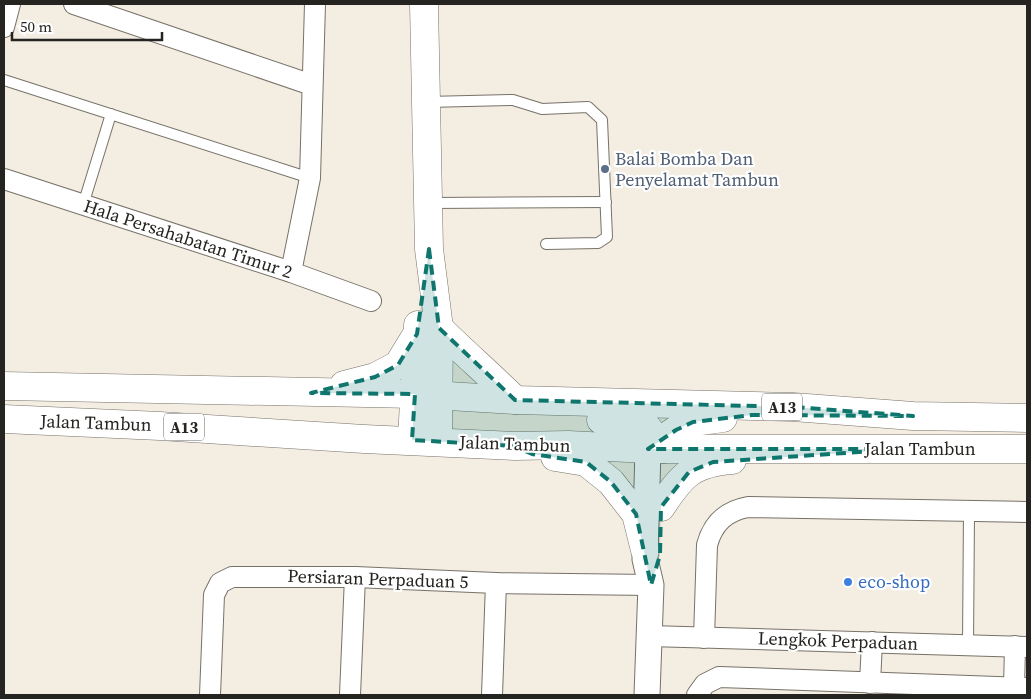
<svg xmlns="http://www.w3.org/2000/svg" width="1031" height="699" font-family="'Source Serif 4',serif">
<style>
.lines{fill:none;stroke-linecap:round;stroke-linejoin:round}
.service-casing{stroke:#777268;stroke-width:12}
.minor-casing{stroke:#777268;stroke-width:22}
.tertiary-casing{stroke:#777268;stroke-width:27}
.secondary-casing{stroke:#777268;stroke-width:29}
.primary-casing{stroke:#777268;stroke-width:29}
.service{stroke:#fff;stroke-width:10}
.minor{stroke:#fff;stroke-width:20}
.tertiary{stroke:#fff;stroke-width:25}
.secondary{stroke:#fff;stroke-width:28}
.primary{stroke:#fff;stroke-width:28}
.marked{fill:#0f766e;fill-opacity:0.2;stroke:#0f766e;stroke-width:4;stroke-dasharray:10 6;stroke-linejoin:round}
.service-dot{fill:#5c6f8a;stroke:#fff;stroke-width:2}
.shop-dot{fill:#3f7fe0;stroke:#fff;stroke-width:2}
.labels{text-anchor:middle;stroke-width:4.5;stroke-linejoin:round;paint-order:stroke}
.shield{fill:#fff;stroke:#676663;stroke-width:1}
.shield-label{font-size:16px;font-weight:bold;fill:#262420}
.service-label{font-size:18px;fill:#4e5e75;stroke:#fff;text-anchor:start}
.street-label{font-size:18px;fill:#262420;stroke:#fff}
.shop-label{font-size:18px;fill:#366cbe;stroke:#fff;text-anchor:start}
</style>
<rect width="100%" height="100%" fill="#f3ede2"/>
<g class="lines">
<defs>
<g id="service">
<polyline points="4,80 310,178"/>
<polyline points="427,102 513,100 542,109 588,107 602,120 607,237 598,243 546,244"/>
<polyline points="429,203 606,202"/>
<polyline points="83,205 111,114"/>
<polyline points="968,645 969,511"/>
</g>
<g id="minor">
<polyline points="74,4 312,85"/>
<polyline points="4,27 10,4"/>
<polyline points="4,179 291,272 371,301"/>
<polyline points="291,272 310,178 315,4"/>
<polyline points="649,636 1027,647"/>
<path d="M704 638 707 545C713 523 726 511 748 507L1027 512"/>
<polyline points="870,683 872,642"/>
<polyline points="1014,688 1015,646"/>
<polyline points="210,695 214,595 220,583 232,577 355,577 496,583 651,585"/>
<polyline points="350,695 355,577"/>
<polyline points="492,695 496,583"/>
<polyline points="697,695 705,684 719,677 1027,688"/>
</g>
<polyline id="tertiary" points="647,695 651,585 645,559 648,449"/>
<g id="secondary">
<polyline points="424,4 429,249 439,328 438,441"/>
<polyline points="412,440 418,325"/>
</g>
<g id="primary">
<path d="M439 328C464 353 490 375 515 400"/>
<polyline points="344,385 375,377 398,365 417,334"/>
<polyline points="4,386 415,394 515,400 793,407 913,416 1027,418"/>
<polyline points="4,419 160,426 364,439 515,446 568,445 648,449 1027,449"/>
<polyline points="601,420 632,421 646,426 664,449"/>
<polyline points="648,449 676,430 693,422 723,418"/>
<polyline points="555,457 586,462 611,482 636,514 645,550"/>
<path d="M661 507C682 475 692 463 732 460"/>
</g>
</defs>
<!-- service casing -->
<use href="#service" class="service-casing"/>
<!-- minor casing -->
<use href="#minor" class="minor-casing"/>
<!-- tertiary casing -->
<use href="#tertiary" class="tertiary-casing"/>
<!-- secondary casing -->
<use href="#secondary" class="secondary-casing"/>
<!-- primary casing -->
<use href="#primary" class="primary-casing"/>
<!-- service -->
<use href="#service" class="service"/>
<!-- minor -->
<use href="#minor" class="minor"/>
<!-- tertiary -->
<use href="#tertiary" class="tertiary"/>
<!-- secondary -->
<use href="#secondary" class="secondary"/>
<!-- primary -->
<use href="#primary" class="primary"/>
</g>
<!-- marked area -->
<path class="marked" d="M429 249 439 328 515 400 793 407 913 416 752 415 693 422 676 430 648 449H903L713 462 689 472 661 507 660 555 651 585 636 514 611 482 586 462 532 454 515 446 412 440 415 394 311 393 375 377 398 365 417 334Z"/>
<!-- markers -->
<circle class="service-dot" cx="605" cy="169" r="5"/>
<circle class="shop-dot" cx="848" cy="582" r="5"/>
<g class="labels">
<!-- shield labels -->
<g class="shield">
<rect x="762" y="393.5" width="40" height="27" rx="4"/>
<rect x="164" y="413.5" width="40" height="27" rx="4"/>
</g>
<g class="shield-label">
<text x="782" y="413">A13</text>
<text x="184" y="433">A13</text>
</g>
<!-- service labels -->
<g class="service-label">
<text x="615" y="165">Balai Bomba Dan<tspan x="615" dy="21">Penyelamat Tambun</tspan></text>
</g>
<!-- street labels -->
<g class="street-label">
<text transform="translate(188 239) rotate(18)" y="6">Hala Persahabatan Timur 2</text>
<text transform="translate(96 423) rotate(2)" y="6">Jalan Tambun</text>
<text transform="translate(515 444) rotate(2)" y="6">Jalan Tambun</text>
<text x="920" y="455">Jalan Tambun</text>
<text transform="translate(378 579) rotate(2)" y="6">Persiaran Perpaduan 5</text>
<text transform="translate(838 641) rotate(2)" y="6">Lengkok Perpaduan</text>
</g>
<!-- shop labels -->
<g class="shop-label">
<text x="858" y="588">eco-shop</text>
</g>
</g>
<!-- border -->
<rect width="1031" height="699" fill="none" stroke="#262420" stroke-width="10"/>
<!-- scale -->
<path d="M12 32v8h150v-8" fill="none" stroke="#262420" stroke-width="2.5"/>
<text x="20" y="32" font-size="15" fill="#262420" stroke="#ffffff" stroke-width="4" paint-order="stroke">50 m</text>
</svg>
